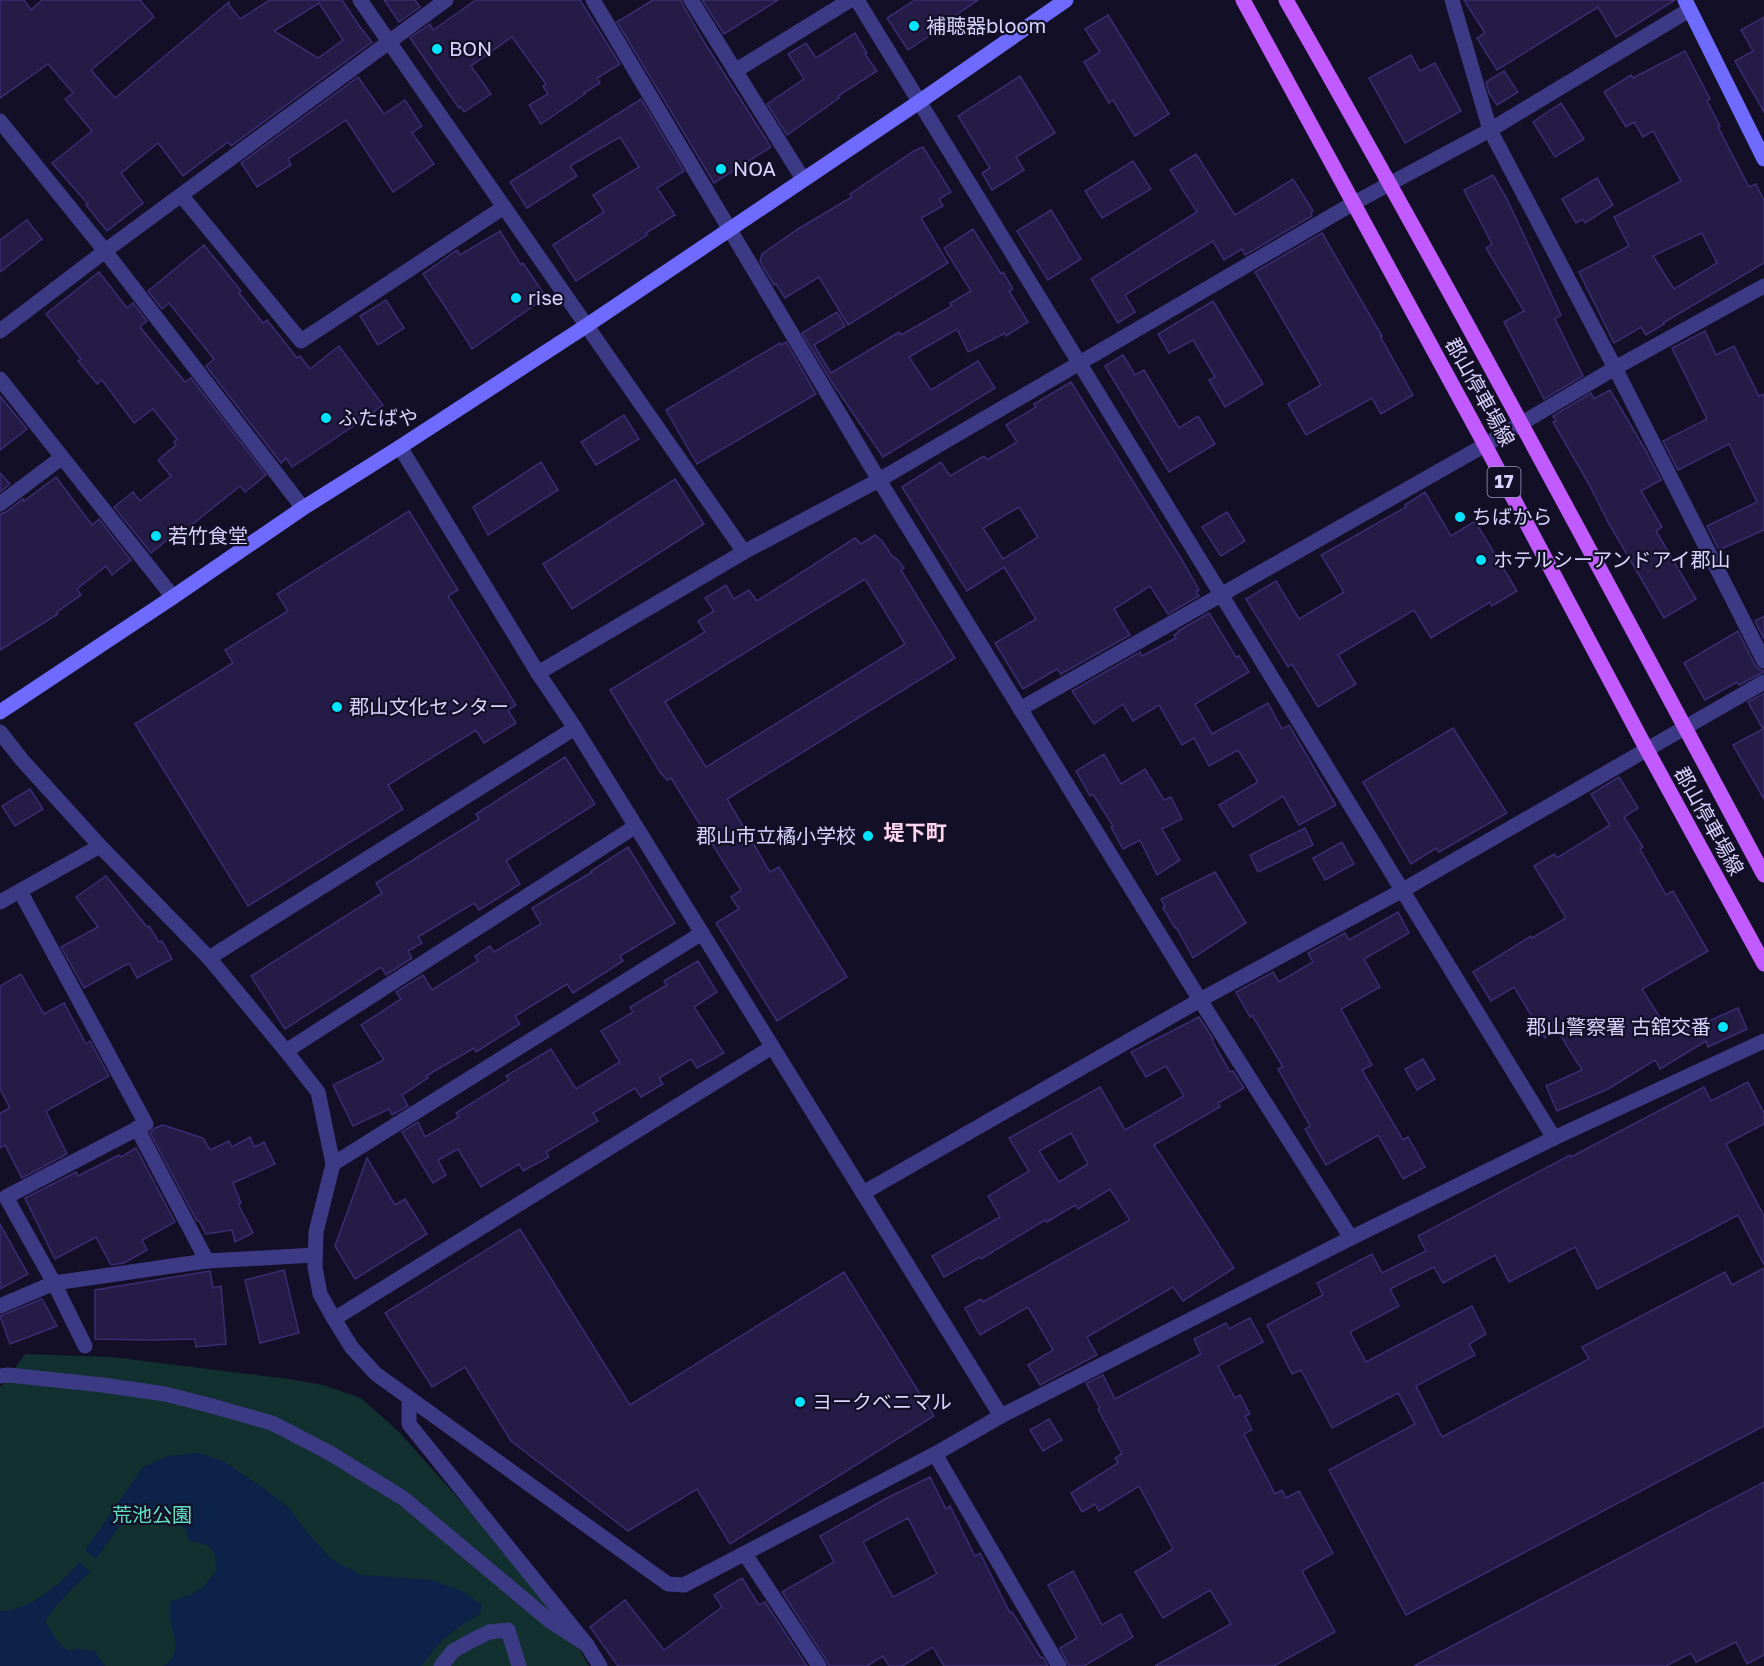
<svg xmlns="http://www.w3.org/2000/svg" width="1764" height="1666" font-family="'Golos Text','Noto Sans JP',sans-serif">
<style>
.green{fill:#12302f}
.water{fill:#0c2248}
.building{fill:#241b47;stroke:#3b2d73;stroke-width:1.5;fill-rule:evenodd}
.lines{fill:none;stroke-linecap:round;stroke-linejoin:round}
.street{stroke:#3d3a85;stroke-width:15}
.secondary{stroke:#6f6bff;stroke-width:15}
.primary{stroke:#c25bff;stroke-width:15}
.poi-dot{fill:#00e5ff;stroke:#130f26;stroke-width:2}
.labels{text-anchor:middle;stroke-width:4.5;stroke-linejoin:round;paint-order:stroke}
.shield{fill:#130f26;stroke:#9e99be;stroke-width:1.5}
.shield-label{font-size:18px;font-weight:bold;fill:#d9d4ff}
.poi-label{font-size:20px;fill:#d9d4ff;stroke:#130f26;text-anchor:start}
.street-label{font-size:20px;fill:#d9d4ff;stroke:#130f26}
.park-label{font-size:20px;fill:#5fe0c0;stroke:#130f26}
.neighbourhood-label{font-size:21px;font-weight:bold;fill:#ffd6f0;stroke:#130f26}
</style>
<rect width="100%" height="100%" fill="#130f26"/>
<!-- green -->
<polygon class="green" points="25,1354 112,1357 289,1379 323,1385 361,1398 399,1432 559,1611 589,1666 0,1666 0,1386 3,1385"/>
<!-- water -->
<g class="water">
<path d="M199 1453 223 1461 265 1489 289 1508 307 1532 331 1559 361 1575 432 1580 464 1592 482 1605 480 1614C454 1629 439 1640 422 1666H164C184 1651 172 1636 170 1616 169 1611 170 1606 171 1601L192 1594 203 1587 216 1571 215 1557 210 1546 189 1540 185 1528 175 1518 155 1511 144 1513 132 1508 96 1559 85 1550 143 1467 168 1456Z"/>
<path d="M79 1562 91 1572C74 1585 58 1603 45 1621L58 1642 67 1650 78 1649 95 1651 105 1666H0V1611C28 1612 62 1583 79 1562Z"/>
</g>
<!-- building -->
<g class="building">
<path d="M0 0H24L31 10 42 0H140L154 17 91 70 115 98 229 2V5L240 19 270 0H342L360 27 372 42 231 146 228 142 183 176 158 143 121 173 143 203 107 231 86 205 88 204 52 163 92 131 65 99 73 93 48 64 0 98ZM319 3 343 40 318 58 274 31Z"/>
<polygon points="384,0 415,0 420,7 399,22"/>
<polygon points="476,0 580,0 620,64 597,78 600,83 584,93 585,94 541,124 529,105 548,94 543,86 546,84 512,37 471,66 491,94 464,112 461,107 459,108 410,38 430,24 433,30"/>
<polygon points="653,0 681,0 683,5 706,45 771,147 714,183 617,22"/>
<polygon points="702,0 778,0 724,34"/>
<polygon points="915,0 978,0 940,26 941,28 908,50 887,18"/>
<polygon points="1464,0 1675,0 1616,37 1598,7 1497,70 1477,38 1485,33"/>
<polygon points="1108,15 1169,114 1135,136 1113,100 1109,103 1084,62 1100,52 1085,29"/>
<polygon points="1764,17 1764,112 1735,61 1753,51 1741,30"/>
<polygon points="855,33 867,53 865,54 877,71 838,96 839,98 787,135 767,104 804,79 788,54 806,43 816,58"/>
<path d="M1685 51 1710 99 1707 101 1720 126 1718 127 1749 187 1756 184 1764 201V263L1663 323 1664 324 1646 335 1641 327 1614 343 1579 272 1629 246 1614 217 1681 181 1653 131 1643 137 1634 122 1626 127 1604 92 1631 75 1633 78ZM1702 233 1717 263 1674 289 1653 256Z"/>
<polygon points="1411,55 1420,71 1435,63 1461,111 1405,143 1369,78"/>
<polygon points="1504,71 1518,92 1497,105 1489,93 1486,82"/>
<polygon points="1020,76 1055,133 1016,157 1024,170 992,190 982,173 990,168 958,116"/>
<polygon points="358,77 384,114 405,100 422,126 412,133 434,164 393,192 346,120 288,159 291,165 257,187 241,163"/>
<polygon points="641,99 684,171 657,188 675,215 646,233 647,235 576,281 553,245 604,212 593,195 639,167 620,137 570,166 577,176 527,208 510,182"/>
<polygon points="1561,103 1584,139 1555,157 1533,122"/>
<polygon points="923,147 951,192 939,199 943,206 921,218 948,263 848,325 819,277 785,298 776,284 774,285 760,262 762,254 798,229 852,197 850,194 914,151"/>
<polygon points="1196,154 1235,215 1293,179 1313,211 1311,213 1312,216 1245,255 1242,249 1224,260 1213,241 1125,295 1135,312 1118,323 1091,279 1197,212 1170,170"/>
<polygon points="1133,161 1151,189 1102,218 1085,191"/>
<polygon points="1493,175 1507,199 1561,315 1555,319 1583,376 1544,399 1504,322 1524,311 1486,248 1492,244 1464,190"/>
<polygon points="1597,178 1613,205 1585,223 1583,219 1576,223 1562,199"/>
<polygon points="1051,210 1081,259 1048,280 1017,231"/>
<polygon points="27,220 42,239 0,272 0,240"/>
<polygon points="973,229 1001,274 1003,272 1013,289 1009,291 1028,322 1006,336 1005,333 968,352 957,329 909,357 931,390 978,361 995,388 883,457 833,384 802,333 837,312 845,326 814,345 831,373 899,332 901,335 952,306 950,303 971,291 944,248"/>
<polygon points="500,231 521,265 523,263 546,297 472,349 450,314 423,274 457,250 460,255"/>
<polygon points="1322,233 1382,336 1380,336 1413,395 1381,414 1372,398 1306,435 1288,404 1321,385 1255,272"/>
<polygon points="204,245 241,291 239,293 263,323 267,320 297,358 300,356 310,369 339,346 383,405 355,425 292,467 286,458 281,463 206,366 214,359 169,303 162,309 148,291"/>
<polygon points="99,272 127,308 133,303 147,321 140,327 185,382 191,378 266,475 245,492 240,486 179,535 177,532 151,553 114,507 133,492 140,501 171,476 158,460 176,445 174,442 177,439 153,409 134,423 102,380 97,384 78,361 81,359 46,314"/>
<polygon points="386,300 404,328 378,345 360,316"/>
<polygon points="1213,301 1263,384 1225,407 1209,380 1215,377 1193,340 1169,353 1158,334"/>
<polygon points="1705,331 1716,355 1734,346 1759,396 1764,394 1764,530 1719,550 1707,526 1757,502 1729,444 1678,470 1663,441 1707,419 1672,348"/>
<polygon points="786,342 816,394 697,464 666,410 780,343 781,345"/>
<polygon points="1123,355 1135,375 1144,370 1179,428 1198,416 1215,444 1169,472 1105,366"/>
<path d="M1071 382 1182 560 1199 590 1196 592 1199 596 1168 614 1150 586 1114 609 1130 635 1061 674 1057 669 1023 689 995 643 1036 619 1004 567 967 591 902 487 941 462 950 476 984 456 987 460 1017 442 1006 425 1036 407 1034 404ZM1019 507 1038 537 1003 559 983 528Z"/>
<polygon points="1610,390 1645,449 1660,478 1661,480 1641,491 1662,527 1656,531 1696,599 1664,618 1609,524 1590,486 1553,422 1556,421 1553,416 1591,393 1594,399"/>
<polygon points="0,396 27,429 0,450"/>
<polygon points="624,415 639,439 596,465 581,442"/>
<polygon points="541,462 558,490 488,535 473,507"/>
<polygon points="0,473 10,484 0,492"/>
<polygon points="56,477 92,525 99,519 131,560 112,575 106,566 77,589 81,595 57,612 58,614 0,650 0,514 6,512 23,499 24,501"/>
<polygon points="675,479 704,524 572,609 543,564"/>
<polygon points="1425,492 1451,536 1475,521 1517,591 1492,606 1490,602 1431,638 1414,610 1338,655 1356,684 1318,707 1292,664 1288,667 1246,599 1276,581 1299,619 1344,592 1321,555 1406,507 1405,505"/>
<polygon points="409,511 458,590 448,596 516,705 508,710 516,723 484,743 476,730 388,785 403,809 248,906 135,724 233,663 225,650 288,611 277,594"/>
<polygon points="1227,512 1245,541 1221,556 1202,527"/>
<path d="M875 535 882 541 892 556 897 559 904 568 901 570 955 658 727 799 770 872 779 867 847 977 777 1021 716 923 739 909 731 897 741 890 671 778 667 780 660 772 610 690 705 632 698 621 714 611 705 598 726 585 734 599 749 590 757 601 855 538 861 544ZM865 579 905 644 706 767 665 702Z"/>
<polygon points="1209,613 1236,657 1239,656 1249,672 1195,704 1212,734 1268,703 1282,729 1289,725 1336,805 1299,825 1283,796 1233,827 1219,805 1258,782 1238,750 1209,766 1194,738 1182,745 1159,705 1133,721 1123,704 1094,724 1072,691 1140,652 1142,656 1176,638 1174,635 1179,632 1178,631"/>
<polygon points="1764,616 1764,639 1755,621"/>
<polygon points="1738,631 1755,665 1759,669 1764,671 1764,672 1739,685 1737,682 1705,700 1684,663"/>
<polygon points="1764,693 1764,799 1733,745 1763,729 1748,702"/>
<polygon points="1453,728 1507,813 1439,852 1436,848 1411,864 1363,782"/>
<polygon points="1104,754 1121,784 1145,769 1164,800 1171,797 1182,819 1162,829 1180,860 1157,875 1140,840 1123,849 1111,827 1113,826 1093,794 1090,796 1076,771"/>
<polygon points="565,757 595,804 506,861 520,884 479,910 474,903 418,937 422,943 408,951 412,958 386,975 381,967 285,1029 251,976 382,893 376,883 479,819 476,814"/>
<polygon points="1619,777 1638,808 1624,817 1643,847 1640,849 1666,895 1673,891 1708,951 1642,989 1672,1037 1738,1008 1747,1029 1708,1047 1706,1041 1660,1069 1655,1060 1608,1089 1557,1111 1546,1086 1582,1070 1557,1030 1545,1038 1514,987 1491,1001 1473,972 1531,936 1532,938 1566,918 1534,866 1554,854 1557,858 1610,825 1591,794"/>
<polygon points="30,789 43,809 15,826 2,806"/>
<polygon points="1305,828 1313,845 1258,872 1250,855"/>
<polygon points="1342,842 1354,864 1325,880 1313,858"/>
<polygon points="628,847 675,923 620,956 623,961 573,993 567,984 515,1016 520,1024 476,1052 474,1048 426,1076 428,1078 402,1095 408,1106 392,1115 389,1109 353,1126 333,1085 384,1060 361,1025 401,999 396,992 423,975 432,990 478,961 475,956 490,946 494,952 541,924 532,908 592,872 591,871"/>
<polygon points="1215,872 1246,923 1193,958 1176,927 1175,928 1163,908 1165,907 1161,899"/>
<polygon points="106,876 147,927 149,926 159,942 162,941 172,959 137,978 129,963 84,988 61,947 98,927 76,897"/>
<polygon points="1398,912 1409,933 1364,959 1380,987 1341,1009 1372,1065 1362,1070 1403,1140 1408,1137 1425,1167 1403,1179 1378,1135 1326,1165 1305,1129 1310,1126 1278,1069 1283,1067 1252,1015 1250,1017 1236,992 1273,972 1279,982 1313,962 1308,953 1345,933 1349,940"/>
<polygon points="698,961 717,992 694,1007 724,1053 697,1068 691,1059 659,1078 663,1084 641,1097 635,1088 593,1113 598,1121 546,1152 549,1157 523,1171 519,1164 481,1187 458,1149 438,1160 446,1175 433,1183 402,1132 418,1122 425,1137 459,1117 456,1113 509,1080 506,1076 551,1049 576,1089 620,1062 601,1031 633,1012 630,1007 667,985 664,981"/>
<polygon points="21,974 44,1014 64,1003 86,1044 90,1041 109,1076 46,1111 67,1154 22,1178 5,1145 0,1148 0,1113 10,1108 0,1089 0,986"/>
<path d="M1199 1017 1213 1039 1212 1040 1230 1072 1233 1071 1244 1088 1218 1103 1220 1107 1154 1145 1234 1268 1183 1301 1173 1287 1087 1337 1097 1355 1040 1385 1028 1365 1053 1350 1028 1307 980 1335 965 1308 981 1299 983 1302 1130 1220 1110 1189 1078 1209 1075 1205 1047 1222 1045 1220 981 1259 980 1257 944 1277 932 1256 1000 1217 988 1196 1029 1171 1009 1138 1100 1087 1125 1130 1184 1096 1166 1066 1146 1077 1131 1052ZM1071 1133 1088 1164 1059 1182 1039 1151Z"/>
<polygon points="1423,1059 1435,1079 1417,1090 1405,1069"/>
<polygon points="1748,1082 1764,1113 1764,1124 1726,1144 1764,1216 1764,1265 1738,1215 1597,1289 1575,1247 1509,1282 1495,1255 1443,1283 1434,1267 1390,1289 1399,1306 1350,1332 1366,1362 1472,1306 1486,1334 1469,1344 1475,1355 1416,1386 1442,1437 1589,1359 1582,1347 1725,1272 1732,1285 1764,1268 1764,1426 1406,1615 1329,1470 1415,1424 1398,1393 1332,1428 1301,1370 1292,1374 1267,1325 1323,1295 1317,1283 1372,1254 1382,1273 1426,1251 1418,1236 1570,1155 1571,1157 1704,1087 1711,1101"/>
<polygon points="163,1125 203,1138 210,1150 229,1141 232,1147 250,1137 255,1147 264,1142 275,1164 233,1183 241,1203 238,1204 253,1233 235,1242 232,1230 206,1234 199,1221 197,1221 150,1133 155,1128"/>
<polygon points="136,1148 175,1222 142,1240 147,1250 124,1263 111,1265 96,1237 55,1259 25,1198 76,1172 78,1176 119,1155 121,1157"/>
<polygon points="367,1158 395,1205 405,1199 427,1234 355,1279 335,1246"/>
<polygon points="0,1224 28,1274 0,1289"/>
<polygon points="520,1229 630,1405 844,1272 934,1416 730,1544 697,1489 628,1531 511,1441 465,1367 432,1387 385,1313"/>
<polygon points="284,1270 299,1333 260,1343 245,1280"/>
<polygon points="210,1271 213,1288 221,1286 226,1344 196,1347 195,1339 148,1340 95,1339 95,1290"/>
<polygon points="42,1299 57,1326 10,1344 0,1316"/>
<polygon points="1250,1318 1263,1342 1218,1366 1235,1398 1240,1395 1250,1414 1245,1416 1252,1430 1244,1434 1275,1494 1282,1490 1286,1498 1299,1491 1333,1553 1302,1571 1335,1632 1274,1666 1155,1666 1231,1624 1210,1590 1163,1618 1135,1572 1173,1549 1139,1486 1099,1511 1095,1504 1082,1512 1071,1493 1118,1463 1115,1458 1122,1454 1098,1409 1100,1408 1086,1383 1103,1375 1115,1399 1201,1354 1194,1339 1226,1323 1229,1329"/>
<polygon points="1049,1419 1062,1440 1043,1451 1030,1430"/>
<path d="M930 1477 946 1509 950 1506 975 1556 980 1553 1010 1613 1012 1612 1041 1658 1043 1657 1048 1666H944L933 1647 902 1666H889L883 1656 867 1666H829L827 1661 782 1592 834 1562 820 1536 887 1498ZM908 1518 937 1574 893 1597 863 1542Z"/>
<polygon points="1764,1482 1764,1655 1747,1664 1736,1642 1696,1662 1691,1653 1666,1666 1414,1666"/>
<polygon points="1073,1571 1102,1625 1121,1614 1133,1637 1084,1666 1069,1666 1060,1648 1077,1638 1048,1585"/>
<polygon points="742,1578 759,1605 765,1602 807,1666 618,1666 590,1627 625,1600 664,1650 722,1607 714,1595"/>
</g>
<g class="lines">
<!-- street -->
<g class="street">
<polyline points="360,0 744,552"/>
<polyline points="593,0 879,480 1200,1000 1351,1238"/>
<polyline points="691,0 803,179"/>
<polyline points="857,0 1554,1138"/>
<polyline points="1452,0 1490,130 1615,368 1764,661"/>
<polyline points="735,71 850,0"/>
<polyline points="0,121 105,251 303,508"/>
<polyline points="181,195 301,341 504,207"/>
<polyline points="0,331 105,251 446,0"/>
<polyline points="0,379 173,597"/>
<polyline points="400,447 538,673 575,728 1001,1416"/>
<polyline points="0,504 61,458"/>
<polyline points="538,673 744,552 879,480 1352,204 1490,130 1689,10"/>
<polyline points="1020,709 1485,445 1615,368 1764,286"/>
<polyline points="0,732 22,760 100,846 209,958 286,1051 318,1092 333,1164 316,1232 315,1267 320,1294 334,1319 352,1348 376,1374 668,1584 684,1585 935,1454 1001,1416 1351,1238 1554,1138 1764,1041"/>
<polyline points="20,891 146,1124 6,1197 54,1283 85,1346"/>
<polyline points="0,902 100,846"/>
<polyline points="209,958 575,728"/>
<polyline points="286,1051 636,826"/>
<polyline points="137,1128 207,1261"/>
<polyline points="333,1164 702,933"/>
<polyline points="863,1193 1200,1000 1403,890 1764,682"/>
<polyline points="0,1306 54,1283 207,1261 315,1255"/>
<polyline points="334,1319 772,1047"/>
<polyline points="0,1376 8,1375 103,1385 165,1394 212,1406 272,1423 328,1452 403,1498 550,1621 587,1645"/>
<polyline points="409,1398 409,1424 587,1645 600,1666"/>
<polyline points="935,1454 1059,1666"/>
<polyline points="745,1554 819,1666"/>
<polyline points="441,1666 453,1651 471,1641 489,1632 508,1630 519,1666"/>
</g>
<!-- secondary -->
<g class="secondary">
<polyline points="1685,0 1764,159"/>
<polyline points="0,712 173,597 303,508 400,447 586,326 919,102 1066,0"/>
</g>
<!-- primary -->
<g class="primary">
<polyline points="1243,0 1485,445 1647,750 1764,964"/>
<path d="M1286 0C1451 289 1607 582 1764 875"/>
</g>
</g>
<!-- markers -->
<g class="poi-dot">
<circle cx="914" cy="26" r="6"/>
<circle cx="437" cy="49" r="6"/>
<circle cx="721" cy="169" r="6"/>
<circle cx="516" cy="298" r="6"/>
<circle cx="326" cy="418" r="6"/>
<circle cx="1460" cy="517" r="6"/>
<circle cx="156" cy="536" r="6"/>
<circle cx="1481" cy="560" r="6"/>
<circle cx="337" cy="707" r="6"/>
<circle cx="868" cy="836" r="6"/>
<circle cx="1723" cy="1027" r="6"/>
<circle cx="800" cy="1402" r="6"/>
</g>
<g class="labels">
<!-- shield labels -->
<rect class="shield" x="1487.5" y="467" width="33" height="30" rx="4.5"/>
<g class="shield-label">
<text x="1504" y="488">17</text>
</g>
<!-- poi labels -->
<g class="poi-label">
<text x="926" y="33">補聴器bloom</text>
<text x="449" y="56">BON</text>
<text x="733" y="176">NOA</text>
<text x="528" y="305">rise</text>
<text x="338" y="425">ふたばや</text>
<text x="1472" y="524">ちばから</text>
<text x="168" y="543">若竹食堂</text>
<text x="1493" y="567">ホテルシーアンドアイ郡山</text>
<text x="349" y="714">郡山文化センター</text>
<text x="856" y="843" text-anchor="end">郡山市立橘小学校</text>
<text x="1711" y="1034" text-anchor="end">郡山警察署 古舘交番</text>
<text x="812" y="1409">ヨークベニマル</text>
</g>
<!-- street labels -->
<g class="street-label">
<text transform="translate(1480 392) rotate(61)" y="7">郡山停車場線</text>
<text transform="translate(1709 821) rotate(61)" y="7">郡山停車場線</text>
</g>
<!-- park labels -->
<g class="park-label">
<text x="152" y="1522">荒池公園</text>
</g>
<!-- neighbourhood labels -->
<g class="neighbourhood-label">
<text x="915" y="840">堤下町</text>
</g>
</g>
</svg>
